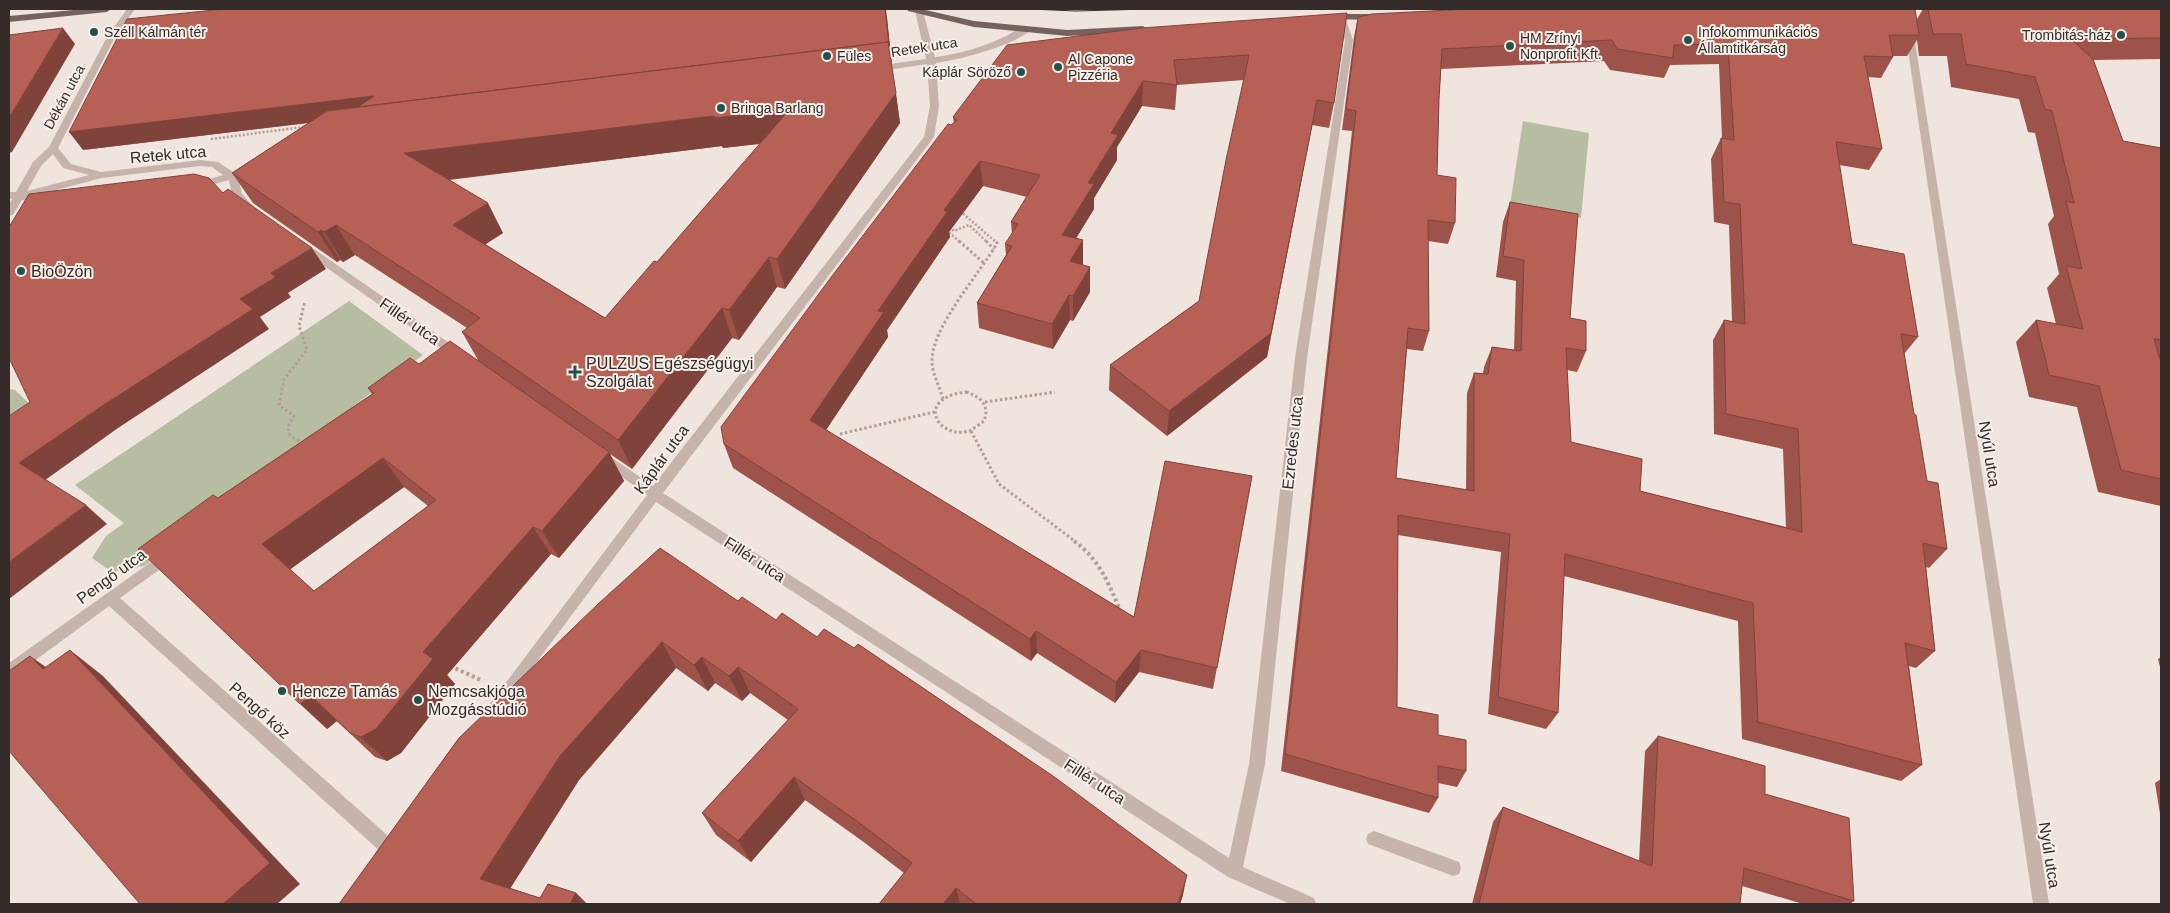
<svg xmlns="http://www.w3.org/2000/svg" width="2170" height="913" font-family="Helvetica,sans-serif">
<style>
.green{fill:#b7bda0}
.lines{fill:none;stroke-linecap:round;stroke-linejoin:round}
.path-far2{stroke:#b29e96;stroke-width:2.5;stroke-dasharray:2 2;stroke-linecap:butt}
.path-far1{stroke:#b29e96;stroke-width:3;stroke-dasharray:2.5 2.5;stroke-linecap:butt}
.path{stroke:#b29e96;stroke-width:4;stroke-dasharray:3 3;stroke-linecap:butt}
.minor{fill:#c6b4ac;fill-rule:evenodd}
.major{fill:#75625d;fill-rule:evenodd}
.tram{stroke:#352c2a;stroke-width:1}
.wall{fill:#9d5349;fill-rule:evenodd}
.shaded-wall{fill:#80433c}
.building{fill:#b76055;stroke:#80433c;fill-rule:evenodd}
.poi-dot{fill:#24514e;stroke:#f7f0ea;stroke-width:2}
.labels{text-anchor:middle;stroke-width:4;stroke-linejoin:round;paint-order:stroke}
.far-poi-label{font-size:14px;fill:#352c2a;stroke:#f7f0ea;text-anchor:start}
.far-street-label{font-size:14px;fill:#352c2a;stroke:#f7f0ea}
.street-label{font-size:16px;fill:#352c2a;stroke:#f7f0ea}
.poi-label{font-size:16px;fill:#352c2a;stroke:#f7f0ea;text-anchor:start}
</style>
<rect width="100%" height="100%" fill="#efe5de"/>
<!-- green -->
<g class="green">
<polygon points="1523,121 1589,133 1581,218 1510,205"/>
<polygon points="349,301 423,355 322,429 309,450 144,566 112,572 92,558 106,536 124,523 75,485"/>
<polygon points="9,389 15,390 41,415 9,436"/>
</g>
<g class="lines">
<!-- path-far2 -->
<g class="path-far2">
<polyline points="211,139 304,127"/>
<polyline points="960,211 996,242"/>
<polyline points="949,227 954,231 969,225 987,242"/>
<polyline points="946,230 960,242"/>
</g>
<!-- path-far1 -->
<g class="path-far1">
<polyline points="959,241 985,264"/>
<polyline points="986,241 994,249"/>
<path d="M966 392C981 397 990 405 984 421 980 424 975 428 971 430 947 441 919 411 947 397 952 394 960 393 966 392Z"/>
<path d="M943 399C940 387 932 374 932 362 931 327 980 274 997 243L995 241"/>
<polyline points="985,402 1055,392"/>
<polyline points="971,431 999,484 1076,542"/>
<polyline points="840,434 934,412"/>
<polyline points="303,444 290,435 288,427 294,416 279,405 284,379 307,350 299,326 305,301"/>
</g>
<!-- path -->
<g class="path">
<path d="M1074 541C1099 559 1108 582 1120 610"/>
<polyline points="450,666 483,681"/>
</g>
<!-- minor -->
<g class="minor">
<path d="M127 9H135L115 37 58 148 71 164 101 172 200 160 218 162 233 172 245 171V175L238 177 242 194 254 207 255 209 254 211H246L232 195 229 180 197 189 193 188V184L223 175 212 167 200 166 102 178 37 195 48 197 49 199 44 202 22 200 13 215 9 216V204L12 199 9 198V192H16L33 162 49 147 107 37ZM53 154 63 168 89 175 27 191 41 166Z"/>
<path d="M916 9 923 11 935 57C959 54 983 47 1004 37 1012 33 1025 23 1032 29 1014 46 961 59 936 63L939 106 934 137 663 493 1229 858 1249 764 1295 358 1345 40 1337 16 1344 14 1353 40 1307 358 1265 764 1243 867 1314 898 1316 904H1290L1228 877 656 502 498 714 493 716 488 714 486 709 647 495 600 461 598 458 600 455H608L653 486 924 137 930 106 927 64 875 72 870 69 875 66 926 59 915 11Z"/>
<polygon points="1902,9 1910,9 2049,904 2033,904"/>
<polygon points="304,242 461,351 463,354 461,357 453,357 300,249 299,246 300,243"/>
<polygon points="168,550 173,552 175,556 173,560 120,598 394,841 396,847 394,853 388,855 382,853 109,606 14,676 9,677 9,663"/>
<polygon points="1374,831 1459,862 1461,868 1459,874 1453,876 1368,844 1366,839 1368,834"/>
</g>
<!-- major -->
<g class="major">
<polygon points="84,9 111,9 107,12 9,22 9,16"/>
<polygon points="907,9 921,9 974,21 1067,30 1143,26 1147,29 1143,32 1067,36 974,27 908,11"/>
<polygon points="1330,14 1375,14 1379,17 1375,20 1327,19 1327,15"/>
</g>
<!-- tram -->
<polyline class="tram" points="1028,9 1076,11 1149,9"/>
</g>
<!-- wall -->
<g class="wall">
<path d="M1923 9H2161V59L2093 60 2123 141 2161 148V506L2098 492 2077 407 2029 397 2016 342 2036 320 2056 324 2047 288 2059 274 2048 224 2054 216 2035 133 2028 132 2019 99 1951 87 1947 56H1919L1917 40 1907 56H1893V57L1881 78 1868 77 1882 149 1869 170 1839 165 1852 244 1918 337 1904 354 1914 414 1927 481 1947 549 1929 568 1926 567 1935 651 1916 668 1909 666 1922 765 1901 781 1742 739 1738 621 1564 576 1558 713 1546 729 1488 714 1501 552 1398 535 1397 707 1438 735 1466 771 1457 787 1438 783V798L1429 813 1281 771 1352 131 1342 130 1354 37 1358 17 1917 19ZM1604 61 1610 70 1664 78 1670 65 1719 64 1722 138H1721L1711 159 1714 222 1729 225 1732 321 1724 320 1713 340 1714 434 1783 449 1786 527 1640 491 1571 442 1567 370 1577 372 1586 351 1570 318 1510 202 1503 222 1496 277 1516 281 1514 350 1492 347 1484 367 1483 373H1474L1467 393 1466 490 1396 478 1407 349 1423 351 1429 331 1428 241 1448 244 1455 223 1437 175 1439 99 1441 69Z"/>
<polygon points="1347,13 1334,103 1329,128 1312,125 1267,357 1167,436 1109,390 1110,365 1199,301 1244,80 1177,85 1175,110 1142,106 1117,147 1117,160 1094,198 1094,209 1076,238 1083,240 1083,265 1090,267 1090,292 1073,321 1070,320 1053,349 979,328 977,303 1006,255 1005,244 1012,234 1011,222 1027,197 983,186 949,232 950,237 887,330 888,337 826,430 1134,617 1252,476 1213,689 1139,672 1115,703 1037,653 1031,661 733,468 724,444 951,125 954,123 953,117"/>
<path d="M887 18 891 63 900 123 785 289 777 287 739 340 732 338 632 469 610 454 624 481 559 558 551 554 447 675 455 684 401 753 387 761 375 757 337 721 327 729 218 498 372 394 368 388 419 364 478 360 462 332 467 328 355 255 343 262 340 260 337 262 253 203 232 173 309 123 83 150ZM760 144 657 262 605 318 485 244 503 233 449 180 722 146 723 148ZM404 487 428 506 314 591 290 569Z"/>
<polygon points="738,601 1183,895 1180,904 879,904 904,873 865,843 805,800 751,862 716,835 702,813 788,720 750,693 742,701 715,683 708,691 676,668 579,780 510,888 540,898 576,893 587,904 339,904 459,738"/>
<polygon points="2161,657 2161,671 2158,659"/>
<polygon points="1658,736 1765,794 1854,901 1850,904 1803,904 1742,886 1740,904 1472,904 1493,822 1503,807 1639,861 1645,751"/>
<polygon points="2161,779 2161,820 2155,783"/>
</g>
<!-- shaded-wall -->
<g class="shaded-wall">
<polygon points="886,9 892,63 356,117 83,150 69,132"/>
<polygon points="63,28 75,44 12,152 9,153 9,118"/>
<polygon points="1143,81 1142,106 1117,147 1117,160 1094,198 1094,209 1063,260 1062,235 1111,133"/>
<polygon points="896,93 900,123 785,289 777,259"/>
<polygon points="1317,100 1267,357 1167,436 1169,411"/>
<polygon points="790,109 797,139 723,148 722,146 420,183 404,153 714,116"/>
<polygon points="980,161 983,186 949,232 950,237 887,330 888,337 816,445 810,420 878,311 944,210"/>
<polygon points="488,203 503,233 469,255 453,225"/>
<polygon points="336,225 355,255 343,262 324,232"/>
<polygon points="321,230 340,260 337,262 318,232"/>
<polygon points="1083,240 1083,265 1070,261"/>
<polygon points="312,248 326,269 288,293 291,297 260,317 269,329 118,428 41,483 19,463 240,299 271,273"/>
<polygon points="769,257 777,287 739,340 729,310"/>
<polygon points="1090,267 1090,292 1073,321 1073,296"/>
<polygon points="1069,295 1070,320 1053,349 1052,324"/>
<polygon points="722,308 732,338 632,469 618,440"/>
<polygon points="609,452 624,481 559,558 542,531"/>
<polygon points="383,458 404,487 288,571 262,544"/>
<polygon points="86,505 107,524 9,599 9,562"/>
<polygon points="533,527 551,554 447,675 455,684 401,753 387,761 361,737 423,652"/>
<polygon points="1036,631 1037,653 1031,661 1030,639"/>
<polygon points="662,642 676,668 579,780 503,900 480,879 560,756"/>
<polygon points="70,650 103,676 300,884 277,904 223,904"/>
<polygon points="1141,650 1139,672 1115,703 1116,682"/>
<polygon points="30,656 66,681 43,669"/>
<polygon points="702,657 715,683 708,691 694,665"/>
<polygon points="738,667 750,693 742,701 729,676"/>
<polygon points="311,696 338,720 327,729 300,704"/>
<polygon points="794,777 805,800 751,862 738,841"/>
<polygon points="1187,875 1183,895 1180,904 1178,904"/>
<polygon points="956,888 960,904 943,904"/>
<polygon points="576,893 587,904 570,904"/>
</g>
<!-- building -->
<g class="building">
<polygon points="224,9 885,9 889,45 888,42 358,107 374,96 69,132 127,19"/>
<path d="M1469 9H1915L1919 35H1889L1893 57 1864 56 1882 149 1836 142 1852 244 1904 254 1918 337 1901 334 1914 414 1916 415 1927 481 1938 483 1947 549 1923 543 1935 651 1905 643 1922 765 1758 722 1753 603 1565 554 1558 713 1498 697 1510 534 1398 515 1397 707 1438 715V735L1466 740V771L1438 766V798L1285 754 1356 111 1346 109 1358 17 1372 14ZM1612 40 1617 49 1673 58 1674 45 1728 44 1734 140 1721 138 1724 202 1740 204 1745 324 1724 320 1726 414 1798 429 1802 532 1640 491 1642 459 1571 442 1566 348 1586 351V321L1570 318 1578 214 1510 202 1503 256 1524 260 1521 351 1492 347 1488 374 1474 373V491L1396 478 1408 328 1429 331 1428 220 1455 223 1456 178 1437 175 1439 99 1442 49Z"/>
<polygon points="1928,9 2161,9 2161,38 2071,39 2093,59 2123,141 2161,148 2161,340 2154,339 2161,362 2161,479 2121,470 2099,386 2049,375 2036,320 2083,329 2066,266 2082,269 2066,201 2074,203 2052,111 2045,109 2035,77 1966,64 1961,34 1933,34"/>
<polygon points="1347,13 1334,103 1317,100 1271,333 1169,411 1110,365 1199,301 1226,160 1249,55 1174,60 1177,85 1143,81 1111,133 1118,135 1088,183 1094,184 1062,235 1083,240 1070,261 1090,267 1073,296 1069,295 1052,324 977,303 1012,246 1005,244 1018,224 1011,222 1040,175 980,161 944,210 947,212 878,311 884,312 810,420 1134,617 1165,461 1252,476 1217,668 1141,650 1116,682 1036,631 1030,639 724,444 721,427 832,276 948,124 951,125 957,120 953,117 1007,45 1142,28"/>
<polygon points="63,28 9,118 9,35"/>
<path d="M888 42 896 93 777 259 769 257 729 310 722 308 618 440 462 332 480 318 336 225 324 232 321 230 318 232 232 173 327 111ZM790 109 657 262 654 261 605 318 453 225 488 203 404 153 714 116 715 118Z"/>
<polygon points="194,174 209,178 223,193 228,189 312,248 271,273 276,277 240,299 253,309 99,408 19,463 86,505 9,562 9,416 30,402 9,358 9,227 29,194"/>
<path d="M450 341 609 452 542 531 533 527 423 652 433 659 376 729 361 737 350 733 311 696 300 704 138 549 213 495 218 498 374 393 368 388 410 358 419 364ZM383 458 436 500 314 591 262 544Z"/>
<polygon points="660,548 738,601 742,597 776,620 782,613 817,637 824,629 854,648 858,644 1053,776 1187,875 1178,904 1037,904 1036,903 1035,904 976,904 956,888 943,904 879,904 912,863 857,821 794,777 738,841 702,813 798,709 738,667 729,676 702,657 694,665 662,642 560,756 480,879 540,898 548,884 576,893 570,904 339,904 459,738 598,604"/>
<polygon points="70,650 270,863 223,904 140,904 9,751 9,671 30,656 43,669"/>
<polygon points="1658,736 1765,766 1765,794 1849,818 1854,901 1744,868 1740,904 1479,904 1503,807 1652,866"/>
</g>
<!-- markers -->
<g class="poi-dot">
<circle cx="94" cy="32" r="5"/>
<circle cx="2121" cy="35" r="5"/>
<circle cx="1688" cy="40" r="5"/>
<circle cx="1510" cy="46" r="5"/>
<circle cx="827" cy="56" r="5"/>
<circle cx="1058" cy="67" r="5"/>
<circle cx="1021" cy="72" r="5"/>
<circle cx="721" cy="108" r="5"/>
<circle cx="21" cy="271" r="5"/>
<path d="M572.5 364.5h5v5h5v5h-5v5h-5v-5h-5v-5h5z"/>
<circle cx="282" cy="691" r="5"/>
<circle cx="418" cy="700" r="5"/>
</g>
<g class="labels">
<!-- far-poi labels -->
<g class="far-poi-label">
<text x="104" y="37">Széll Kálmán tér</text>
<text x="1698" y="37">Infokommunikációs<tspan x="1698" dy="16">Államtitkárság</tspan></text>
<text x="2111" y="40" text-anchor="end">Trombitás-ház</text>
<text x="1520" y="43">HM Zrínyi<tspan x="1520" dy="16">Nonprofit Kft.</tspan></text>
<text x="837" y="61">Füles</text>
<text x="1068" y="64">Al Capone<tspan x="1068" dy="16">Pizzéria</tspan></text>
<text x="1011" y="77" text-anchor="end">Káplár Söröző</text>
<text x="731" y="113">Bringa Barlang</text>
</g>
<!-- far-street labels -->
<g class="far-street-label">
<text transform="translate(924 47) rotate(-9)" y="5">Retek utca</text>
<text transform="translate(64 97) rotate(-62)" y="5">Dékán utca</text>
</g>
<!-- street labels -->
<g class="street-label">
<text transform="translate(168 154) rotate(-5)" y="6">Retek utca</text>
<text transform="translate(410 321) rotate(35)" y="6">Fillér utca</text>
<text transform="translate(1292 443) rotate(-84)" y="6">Ezredes utca</text>
<text transform="translate(1990 454) rotate(81)" y="6">Nyúl utca</text>
<text transform="translate(661 459) rotate(-54)" y="6">Káplár utca</text>
<text transform="translate(755 559) rotate(33)" y="6">Fillér utca</text>
<text transform="translate(111 576) rotate(-36)" y="6">Pengő utca</text>
<text transform="translate(260 710) rotate(42)" y="6">Pengő köz</text>
<text transform="translate(1095 781) rotate(33)" y="6">Fillér utca</text>
<text transform="translate(2050 855) rotate(81)" y="6">Nyúl utca</text>
</g>
<!-- poi labels -->
<g class="poi-label">
<text x="31" y="277">BioÖzön</text>
<text x="586" y="369">PULZUS Egészségügyi<tspan x="586" dy="18">Szolgálat</tspan></text>
<text x="292" y="697">Hencze Tamás</text>
<text x="428" y="697">Nemcsakjóga<tspan x="428" dy="18">Mozgásstúdió</tspan></text>
</g>
</g>
<!-- border -->
<rect width="2170" height="913" fill="none" stroke="#352c2a" stroke-width="20"/>
</svg>
